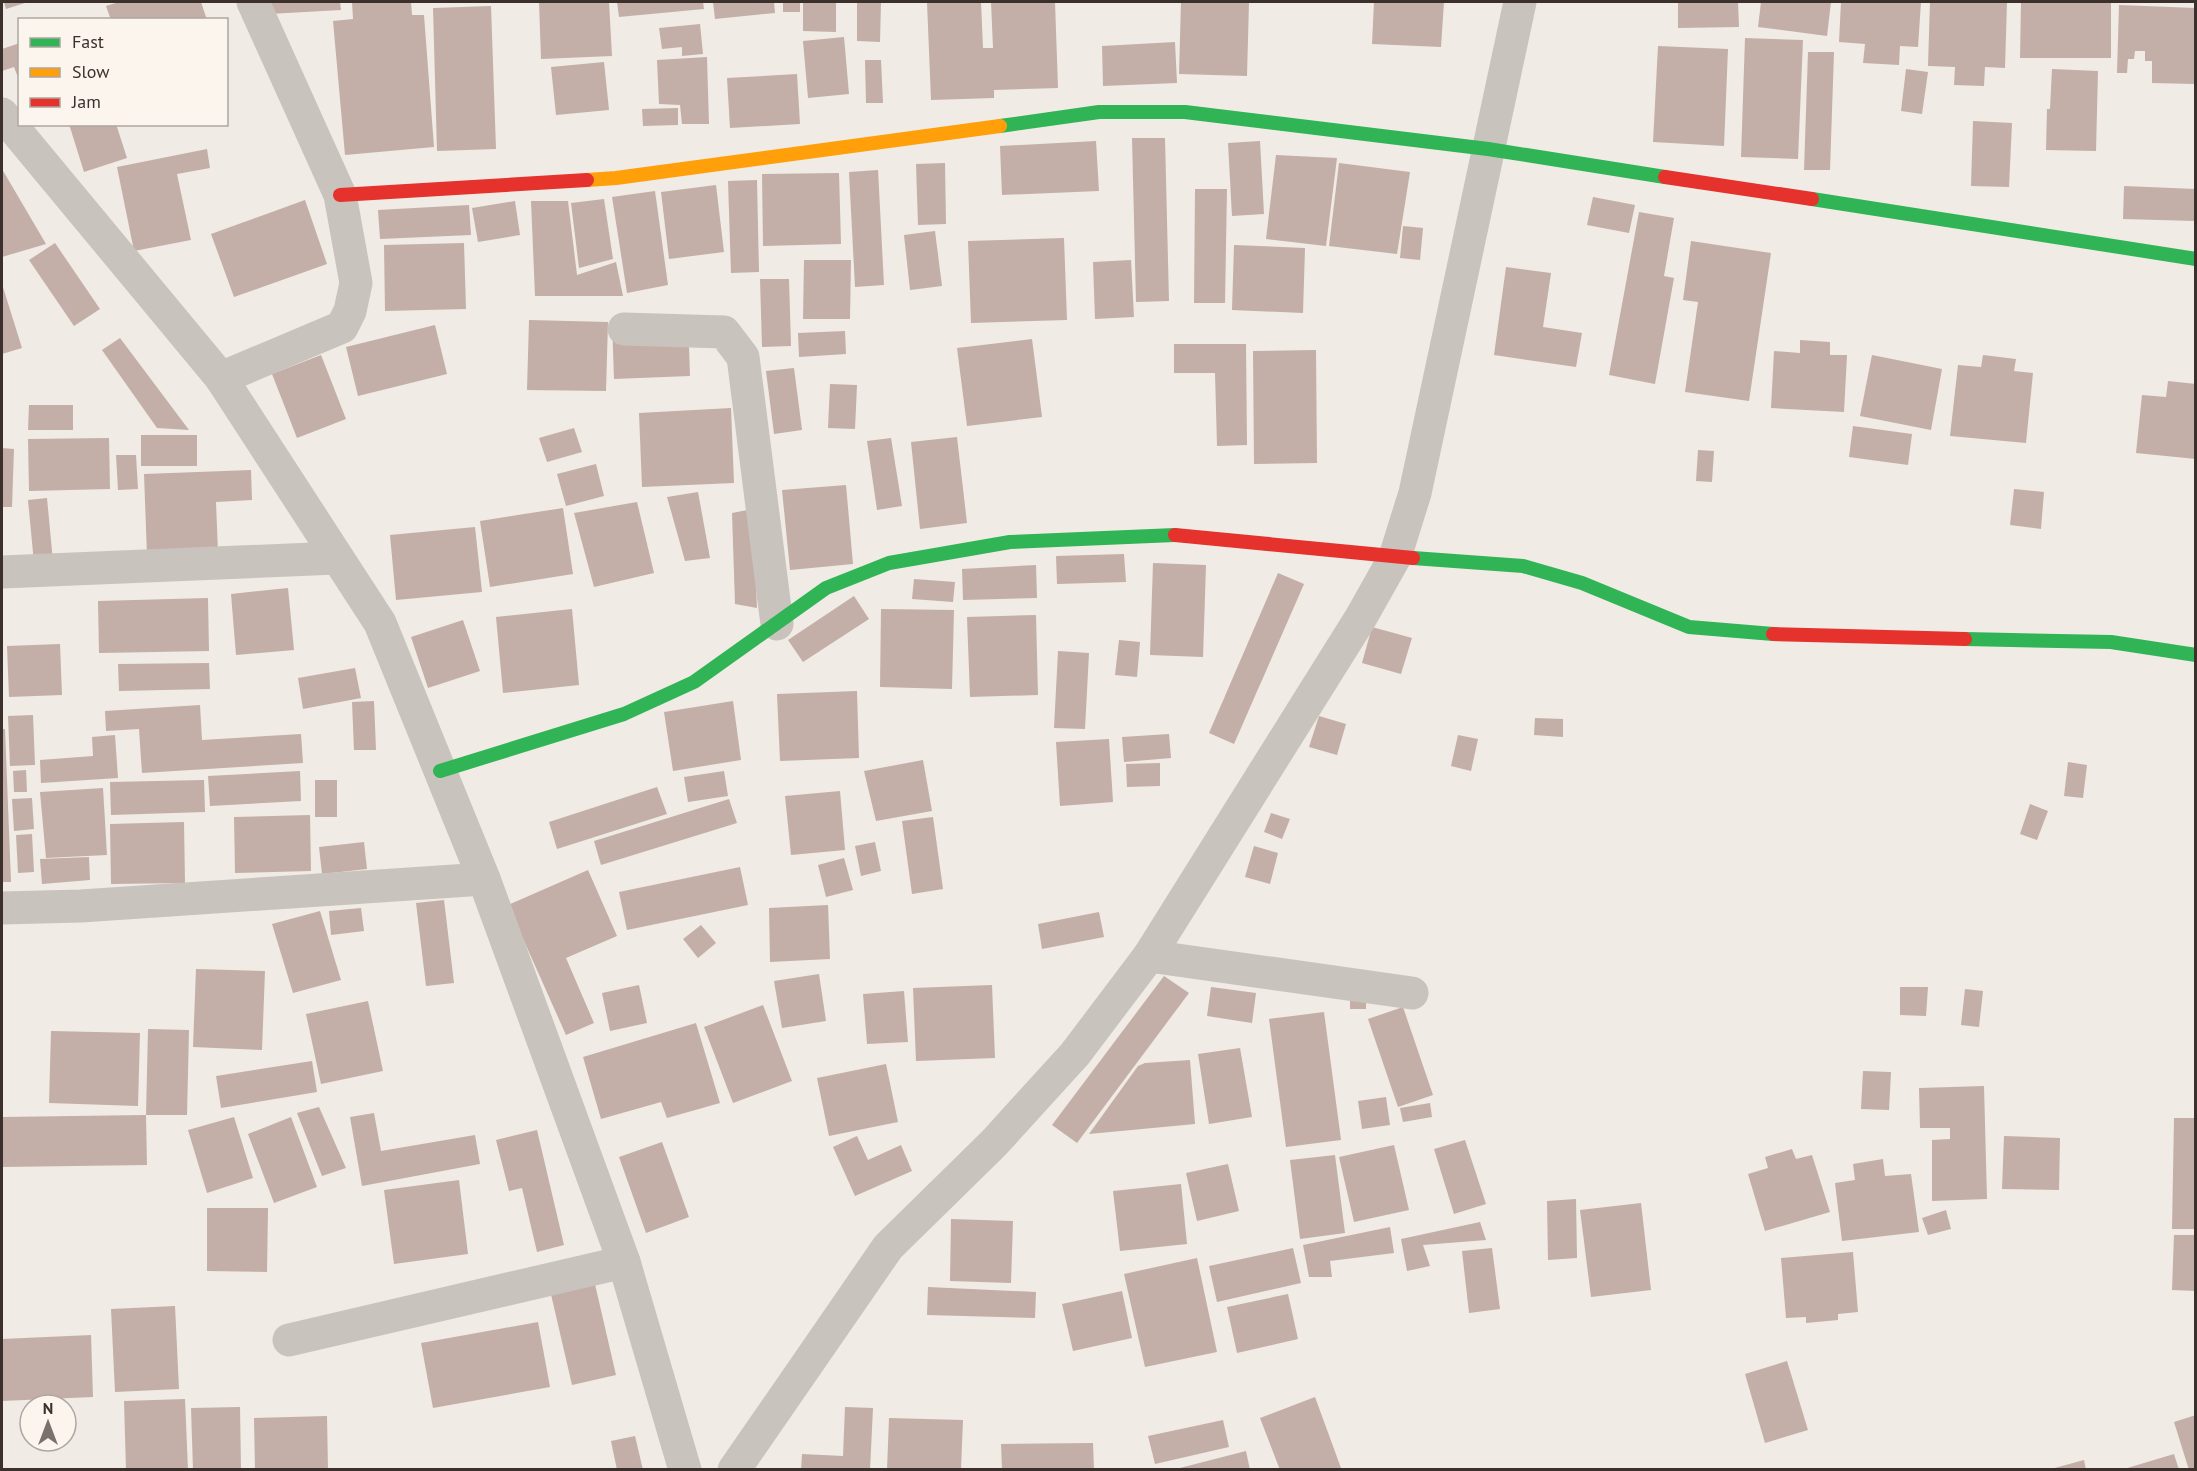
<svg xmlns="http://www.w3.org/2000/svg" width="2197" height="1471" font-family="'PT Sans',sans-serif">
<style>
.building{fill:#c3afa7}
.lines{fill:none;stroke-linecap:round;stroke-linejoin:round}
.street{stroke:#c9c3be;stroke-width:33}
.fast{stroke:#30b455;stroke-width:14}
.slow{stroke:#ff9f0a;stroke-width:14}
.jam{stroke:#e5322d;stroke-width:14}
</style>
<rect width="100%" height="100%" fill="#f0ebe5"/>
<!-- building -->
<g class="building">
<polygon points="4,2 28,2 6,9"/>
<polygon points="119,2 201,2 207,20 111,20 106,6"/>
<polygon points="268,2 340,2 341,10 269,14"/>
<polygon points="352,2 411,2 412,15 424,15 434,147 345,155 333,21 353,19"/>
<polygon points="539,2 609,2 612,56 541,59"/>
<polygon points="617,2 703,2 704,9 619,17"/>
<polygon points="713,2 774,2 775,13 715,19"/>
<rect x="783" y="2" width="17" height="10"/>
<polygon points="803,2 836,2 836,32 803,31"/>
<polygon points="857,2 881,2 880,42 857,41"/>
<polygon points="927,2 981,2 983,48 993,48 991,2 1055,2 1058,88 994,90 994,98 931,100"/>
<polygon points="1181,2 1249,2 1247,76 1179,74"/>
<polygon points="1374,2 1444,2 1441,47 1372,44"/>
<polygon points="1678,2 1738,2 1739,27 1678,28"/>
<polygon points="1761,2 1831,2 1827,36 1758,27"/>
<polygon points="1841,2 1921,2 1918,47 1900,46 1899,65 1863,63 1865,44 1839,42"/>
<polygon points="1930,2 2007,2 2005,68 1985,67 1984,86 1954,85 1955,67 1928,66"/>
<polygon points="2021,2 2111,2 2111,58 2020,58"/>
<polygon points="2119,5 2196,8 2195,84 2152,83 2152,61 2145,61 2145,51 2135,51 2134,59 2128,59 2127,73 2117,73"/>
<polygon points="491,6 496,149 437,151 433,8"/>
<polygon points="700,24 703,54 682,56 682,47 662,49 659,28"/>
<polygon points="844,37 849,94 808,98 803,41"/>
<polygon points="1745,38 1803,40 1798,159 1741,157"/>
<polygon points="1175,42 1177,83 1103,86 1102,46"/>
<polygon points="20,43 20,80 19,80 14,67 2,71 2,49"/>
<polygon points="1658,46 1728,49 1724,146 1653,142"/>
<polygon points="1808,52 1834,52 1830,170 1804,170"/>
<polygon points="707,57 709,124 682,124 680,105 659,104 657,60"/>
<polygon points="865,60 881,60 883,103 866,103"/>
<polygon points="604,62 609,110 556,115 551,67"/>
<polygon points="1906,69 1928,72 1922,114 1901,111"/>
<polygon points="2052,69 2098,71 2096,151 2046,150 2047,109 2050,109"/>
<polygon points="797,74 800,124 730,128 727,78"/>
<polygon points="678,108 678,125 643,126 642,109"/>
<polygon points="1973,121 2012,123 2009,187 1971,186"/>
<polygon points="69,124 116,124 127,158 84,172"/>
<polygon points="1132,138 1165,138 1169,301 1136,302"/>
<polygon points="1096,141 1099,191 1002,195 1000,146"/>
<polygon points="1260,141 1264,214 1232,216 1228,143"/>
<polygon points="207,149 210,168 177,174 191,240 134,251 117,167"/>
<polygon points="1276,155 1337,158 1326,246 1266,239"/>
<polygon points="945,163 946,224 918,225 916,164"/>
<polygon points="1339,163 1410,172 1397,254 1329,246"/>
<polygon points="2,169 46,244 2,257"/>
<polygon points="878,170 884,285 855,287 849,172"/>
<polygon points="839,173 841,244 763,246 762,174"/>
<polygon points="757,180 759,272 731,273 728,181"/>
<polygon points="716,185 724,252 669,259 661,192"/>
<polygon points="2124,186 2196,189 2195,221 2123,219"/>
<polygon points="1195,189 1227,189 1225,303 1194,303"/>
<polygon points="655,191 668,285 627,293 612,197"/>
<polygon points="1593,197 1635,205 1629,233 1587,225"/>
<polygon points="604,199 613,259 579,268 571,203"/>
<polygon points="305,200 327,264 234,297 211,234"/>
<polygon points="515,201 520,235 478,242 472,208"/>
<polygon points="531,201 568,201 577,275 616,262 623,296 535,296"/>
<polygon points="469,205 471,235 380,239 378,210"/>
<polygon points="1639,212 1674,218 1664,276 1674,278 1655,384 1609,375"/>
<polygon points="1403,226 1423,228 1420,260 1400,258"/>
<polygon points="935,231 942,286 910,290 904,235"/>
<polygon points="1064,238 1067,320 971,323 968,241"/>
<polygon points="1691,241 1771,253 1749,401 1685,392 1698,302 1683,300"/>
<polygon points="55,243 100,309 74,326 29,260"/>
<polygon points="464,243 466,309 385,311 384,245"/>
<polygon points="1234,245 1305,248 1303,313 1232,310"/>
<polygon points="804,260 851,260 850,319 803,319"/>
<polygon points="1131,260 1134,317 1095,319 1093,262"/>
<polygon points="1506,267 1551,273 1543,327 1582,333 1576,367 1494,355"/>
<polygon points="760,279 789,279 791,346 762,347"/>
<polygon points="2,284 22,348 2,354"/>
<polygon points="688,319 690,376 614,379 612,321"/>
<polygon points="529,320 608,322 606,391 527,390"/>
<polygon points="435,325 447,374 358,396 346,347"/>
<polygon points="845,331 846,354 799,357 798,333"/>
<polygon points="120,338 189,430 157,428 102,350"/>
<polygon points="1032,339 1042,417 967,426 957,348"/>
<polygon points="1800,340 1830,342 1830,355 1847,355 1844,412 1771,408 1774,351 1800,353"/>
<polygon points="1174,344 1246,344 1247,445 1217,446 1215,373 1174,373"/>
<polygon points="1316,350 1317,463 1254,464 1253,351"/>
<polygon points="321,355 346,419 297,438 272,374"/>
<polygon points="1872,355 1942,369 1931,430 1860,416"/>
<polygon points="1983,355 2016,359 2014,371 2033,373 2026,443 1950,436 1958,365 1981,367"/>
<polygon points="794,368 802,430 774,434 766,371"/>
<polygon points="2168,381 2196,384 2196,459 2136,453 2142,395 2166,397"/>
<polygon points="830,384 857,385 855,429 828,428"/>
<polygon points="29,405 73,405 73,430 28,430"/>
<polygon points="731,408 734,483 642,487 639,413"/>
<polygon points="1853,426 1912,434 1908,465 1849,457"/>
<polygon points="574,428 582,452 547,462 539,438"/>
<rect x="141" y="435" width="56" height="31"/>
<polygon points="957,437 967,523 920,529 911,442"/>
<polygon points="109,438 110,489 29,491 28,439"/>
<polygon points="891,438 902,506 877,510 867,441"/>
<polygon points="2,448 14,449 12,507 2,507"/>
<polygon points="1698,450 1714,451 1712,482 1696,481"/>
<polygon points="116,455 136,455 138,489 118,490"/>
<polygon points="596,464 604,496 566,506 557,474"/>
<polygon points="251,470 252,500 216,502 218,552 147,555 144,474"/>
<polygon points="846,485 853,564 790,570 782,490"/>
<polygon points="2014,489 2044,492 2041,529 2010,525"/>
<polygon points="698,492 710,558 685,561 667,497"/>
<polygon points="47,498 53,562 34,563 28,500"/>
<polygon points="637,502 654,573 594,587 574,513"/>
<polygon points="563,508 573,574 490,587 480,521"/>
<polygon points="753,509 757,608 735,604 732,513"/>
<polygon points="475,527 482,592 396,600 390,535"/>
<polygon points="1124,554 1126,582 1057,584 1056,556"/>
<polygon points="1153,563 1206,565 1203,657 1150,655"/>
<polygon points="1036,565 1037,598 963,600 962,569"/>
<polygon points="1278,573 1304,584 1234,744 1209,733"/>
<polygon points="914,579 955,582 953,602 912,599"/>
<polygon points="288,588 294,650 236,655 231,594"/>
<polygon points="854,596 869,619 803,662 788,640"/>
<polygon points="208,598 209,651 99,653 98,601"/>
<polygon points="572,609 579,685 503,693 496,617"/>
<polygon points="881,609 954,610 952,689 880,687"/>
<polygon points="1036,615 1038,695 970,697 967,617"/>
<polygon points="463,620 480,671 428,688 411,637"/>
<polygon points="1372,627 1412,638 1401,674 1362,663"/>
<polygon points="1119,640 1140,642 1137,677 1115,675"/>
<polygon points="60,644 62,695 9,697 7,646"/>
<polygon points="1058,651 1089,653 1085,729 1054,728"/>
<polygon points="209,663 210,689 119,691 118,664"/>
<polygon points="355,668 361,698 303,709 298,678"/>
<polygon points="857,691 859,758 780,761 777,694"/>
<polygon points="374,701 376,750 354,750 352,702"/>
<polygon points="733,701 741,760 673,771 664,712"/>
<polygon points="200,705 202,740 301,734 303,763 142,773 139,729 106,731 105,711"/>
<polygon points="33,715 35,765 10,766 8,716"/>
<polygon points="1319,716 1346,724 1337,755 1309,747"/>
<polygon points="1535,718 1563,719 1563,737 1534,735"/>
<polygon points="2,729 5,729 11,882 2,882"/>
<polygon points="1169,734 1171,758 1124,762 1122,737"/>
<polygon points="115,735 118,778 41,783 40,760 93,756 92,737"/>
<polygon points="1458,735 1478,739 1471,771 1451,766"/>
<polygon points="1109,739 1113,802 1060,806 1056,742"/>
<polygon points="923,760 932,811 876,821 864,771"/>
<polygon points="2068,762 2087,765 2083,798 2064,796"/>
<polygon points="1160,763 1160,786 1127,787 1126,764"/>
<polygon points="26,770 27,792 14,792 13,771"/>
<polygon points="300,771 301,801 210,806 208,776"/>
<polygon points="724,771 728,796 688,802 684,777"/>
<polygon points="204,780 205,812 111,815 110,782"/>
<rect x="315" y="780" width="22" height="37"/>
<polygon points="657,787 667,814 557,849 549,822"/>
<polygon points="103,788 107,855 46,858 40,792"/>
<polygon points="840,791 845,850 791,855 785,796"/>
<polygon points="32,798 34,829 14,831 12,799"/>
<polygon points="729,799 737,823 601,865 594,841"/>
<polygon points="2030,804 2048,811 2037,840 2020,834"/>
<polygon points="1271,813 1290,819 1282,839 1264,832"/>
<polygon points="310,815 311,871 235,873 234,817"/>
<polygon points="933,817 943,889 912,894 902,821"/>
<polygon points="184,822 185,883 111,884 110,824"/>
<polygon points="32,834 34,872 18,873 16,835"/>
<polygon points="364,842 367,869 322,874 319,847"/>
<polygon points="875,842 881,871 861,876 855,846"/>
<polygon points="1254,846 1278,853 1270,884 1245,877"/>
<polygon points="89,857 90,880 42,884 40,859"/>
<polygon points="844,858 853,890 826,897 818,865"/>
<polygon points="740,867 748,905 627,930 619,892"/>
<polygon points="588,870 617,936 566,958 594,1023 566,1035 508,905"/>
<polygon points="444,900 454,983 426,986 416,903"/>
<polygon points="828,905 830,959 770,962 769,908"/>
<polygon points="361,908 364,931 331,935 329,911"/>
<polygon points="320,911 341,980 293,993 272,924"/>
<polygon points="1099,912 1104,937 1042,949 1038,924"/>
<polygon points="701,925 716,943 698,958 683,939"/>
<polygon points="196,969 265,971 262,1050 193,1047"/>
<polygon points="819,974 826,1021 782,1028 774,981"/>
<polygon points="1164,976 1189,993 1077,1143 1052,1125"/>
<polygon points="639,985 647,1023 610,1031 602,993"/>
<polygon points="992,985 995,1058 916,1061 913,988"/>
<polygon points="1211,987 1256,993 1252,1023 1207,1016"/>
<polygon points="1900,987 1928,987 1926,1016 1900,1015"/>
<polygon points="1965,989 1983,991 1979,1027 1961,1025"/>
<polygon points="904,991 908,1042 867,1044 863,994"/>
<rect x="1350" y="993" width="16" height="16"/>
<polygon points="368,1001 383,1071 321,1084 306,1014"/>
<polygon points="763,1005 792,1081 733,1103 704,1027"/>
<polygon points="1403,1007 1433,1095 1398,1107 1368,1019"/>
<polygon points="1324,1012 1341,1140 1286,1147 1269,1019"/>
<polygon points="696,1023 720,1103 667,1118 661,1102 601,1119 583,1057"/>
<polygon points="148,1029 189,1030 187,1115 146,1115"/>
<polygon points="51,1031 140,1033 138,1106 49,1103"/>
<polygon points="1240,1048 1252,1117 1209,1124 1198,1054"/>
<polygon points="1190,1060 1195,1124 1089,1134 1138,1066 1145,1063"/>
<polygon points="312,1061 317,1092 221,1108 216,1076"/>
<polygon points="886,1064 898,1122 829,1136 817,1078"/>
<polygon points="1863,1071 1891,1072 1889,1110 1861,1109"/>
<polygon points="1984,1086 1987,1199 1932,1201 1932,1140 1950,1139 1950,1128 1920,1128 1919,1088"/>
<polygon points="1386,1097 1390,1125 1362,1129 1358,1101"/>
<polygon points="1430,1103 1432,1117 1403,1122 1400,1108"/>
<polygon points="319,1107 346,1168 322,1176 297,1113"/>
<polygon points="374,1113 381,1151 475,1135 480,1164 362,1186 350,1117"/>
<polygon points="146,1115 147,1165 2,1167 2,1117"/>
<polygon points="234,1117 253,1178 207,1193 188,1130"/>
<polygon points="291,1117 317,1187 274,1203 248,1134"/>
<polygon points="2174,1118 2196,1118 2196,1229 2172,1229"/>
<polygon points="537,1130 564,1245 537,1252 522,1188 509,1191 496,1140"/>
<polygon points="857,1136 868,1160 901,1145 912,1171 855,1196 833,1147"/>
<polygon points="2004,1136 2060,1138 2059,1190 2002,1189"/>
<polygon points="1465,1140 1486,1204 1454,1214 1434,1149"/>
<polygon points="662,1142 689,1217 646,1233 619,1157"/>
<polygon points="1394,1145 1409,1210 1354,1222 1339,1157"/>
<polygon points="1792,1149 1796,1159 1812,1155 1830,1212 1765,1231 1748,1174 1768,1168 1765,1157"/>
<polygon points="1335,1155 1345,1233 1300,1239 1290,1160"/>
<polygon points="1883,1159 1885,1176 1911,1174 1919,1232 1842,1241 1835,1183 1855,1180 1853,1164"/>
<polygon points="1228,1164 1239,1211 1197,1221 1186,1173"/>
<polygon points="459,1180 468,1254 394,1264 384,1190"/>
<polygon points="1181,1184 1187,1244 1120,1251 1113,1191"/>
<polygon points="1576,1199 1577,1258 1548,1260 1547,1201"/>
<polygon points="1641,1203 1651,1290 1591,1297 1580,1210"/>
<polygon points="207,1208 268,1208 267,1272 207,1271"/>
<polygon points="1946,1210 1951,1229 1928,1235 1922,1218"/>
<polygon points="951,1219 1013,1221 1011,1283 950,1281"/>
<polygon points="1480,1222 1486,1240 1423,1245 1430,1266 1407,1271 1401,1239"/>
<polygon points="1390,1227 1394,1253 1330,1261 1332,1277 1309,1277 1303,1245"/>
<polygon points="2174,1235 2196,1235 2196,1291 2172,1290"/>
<polygon points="1293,1248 1301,1283 1217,1302 1209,1266"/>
<polygon points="1492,1248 1500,1309 1469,1313 1462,1251"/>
<polygon points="1853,1252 1858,1312 1838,1314 1838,1320 1806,1323 1806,1317 1786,1318 1781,1258"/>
<polygon points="1197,1258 1217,1352 1145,1367 1124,1274"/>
<polygon points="594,1280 616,1375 572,1385 550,1290"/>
<polygon points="928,1287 1036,1292 1035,1318 927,1315"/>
<polygon points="1122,1291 1132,1338 1073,1351 1062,1304"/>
<polygon points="1288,1294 1298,1339 1237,1353 1227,1307"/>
<polygon points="175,1306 179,1389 115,1392 111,1309"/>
<polygon points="538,1322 550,1387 433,1408 421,1343"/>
<polygon points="91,1335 93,1397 2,1401 2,1339"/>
<polygon points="1787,1361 1808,1430 1765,1443 1745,1374"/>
<polygon points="1315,1397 1341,1468 1280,1470 1260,1418"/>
<polygon points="185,1399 188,1470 126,1470 124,1401"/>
<polygon points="240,1407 241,1470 193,1470 191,1408"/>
<polygon points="845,1407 873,1408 870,1470 801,1470 802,1454 843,1456"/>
<polygon points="2196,1415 2196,1470 2189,1470 2174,1422"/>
<polygon points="327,1416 328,1470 255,1470 254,1418"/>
<polygon points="889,1418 963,1420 961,1470 887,1470"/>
<polygon points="1223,1420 1229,1447 1155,1464 1148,1436"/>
<polygon points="635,1436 643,1470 617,1470 611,1441"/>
<polygon points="1093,1443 1094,1470 1002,1470 1001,1444"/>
<polygon points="1246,1451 1250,1470 1176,1470 1176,1469"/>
<polygon points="2174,1454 2179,1470 2124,1470 2124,1469"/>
<polygon points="2084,1460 2086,1470 2051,1470 2051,1469"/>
</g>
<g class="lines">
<!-- street -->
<g class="street">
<polyline points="2,114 221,378 380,623 484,879 624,1262 685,1470"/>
<polyline points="624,329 724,332 743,357 777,624"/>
<polyline points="221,378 342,327 350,311 356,283 340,195 253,2"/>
<polyline points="2,572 337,558"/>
<polyline points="2,908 81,906 484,879"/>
<polyline points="1149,956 1412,993"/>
<polyline points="289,1340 624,1262"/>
<polyline points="734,1470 888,1247 994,1143 1075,1054 1149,956 1360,619 1395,557 1415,493 1520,2"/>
</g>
<!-- fast -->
<g class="fast">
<polyline points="1000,126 1099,112 1185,112 1488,149 1665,177"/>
<polyline points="1812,199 2196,259"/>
<polyline points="1413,558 1523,566 1582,583 1689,627 1773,634"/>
<polyline points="1965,639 2111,642 2196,655"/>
<polyline points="440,771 624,714 694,682 826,588 889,563 1010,542 1175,535"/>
</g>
<!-- slow -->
<polyline class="slow" points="587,180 616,178 1000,126"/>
<!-- jam -->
<g class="jam">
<polyline points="1665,177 1812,199"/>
<polyline points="340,195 587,180"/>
<polyline points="1175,535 1413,558"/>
<polyline points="1773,634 1965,639"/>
</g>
</g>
<!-- border -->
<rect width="2197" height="1471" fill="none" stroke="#3b302b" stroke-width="6"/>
<!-- legend -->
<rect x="18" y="18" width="210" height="108" fill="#fbf5ee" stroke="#aea6a0" stroke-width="1.5"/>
<rect x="30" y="38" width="30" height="9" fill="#30b455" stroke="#aea6a0" stroke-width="1.5"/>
<text x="72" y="48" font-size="18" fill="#3b302b">Fast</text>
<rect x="30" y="68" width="30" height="9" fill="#ff9f0a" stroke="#aea6a0" stroke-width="1.5"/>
<text x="72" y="78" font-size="18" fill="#3b302b">Slow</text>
<rect x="30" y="98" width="30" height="9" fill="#e5322d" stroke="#aea6a0" stroke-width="1.5"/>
<text x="72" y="108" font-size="18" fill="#3b302b">Jam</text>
<!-- north arrow -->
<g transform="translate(48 1423)"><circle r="28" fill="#fbf5ee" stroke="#aea6a0" stroke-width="1.5"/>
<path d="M0-4.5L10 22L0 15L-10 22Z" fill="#7a716c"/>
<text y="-9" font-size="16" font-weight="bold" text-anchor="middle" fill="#3b302b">N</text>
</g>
</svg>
